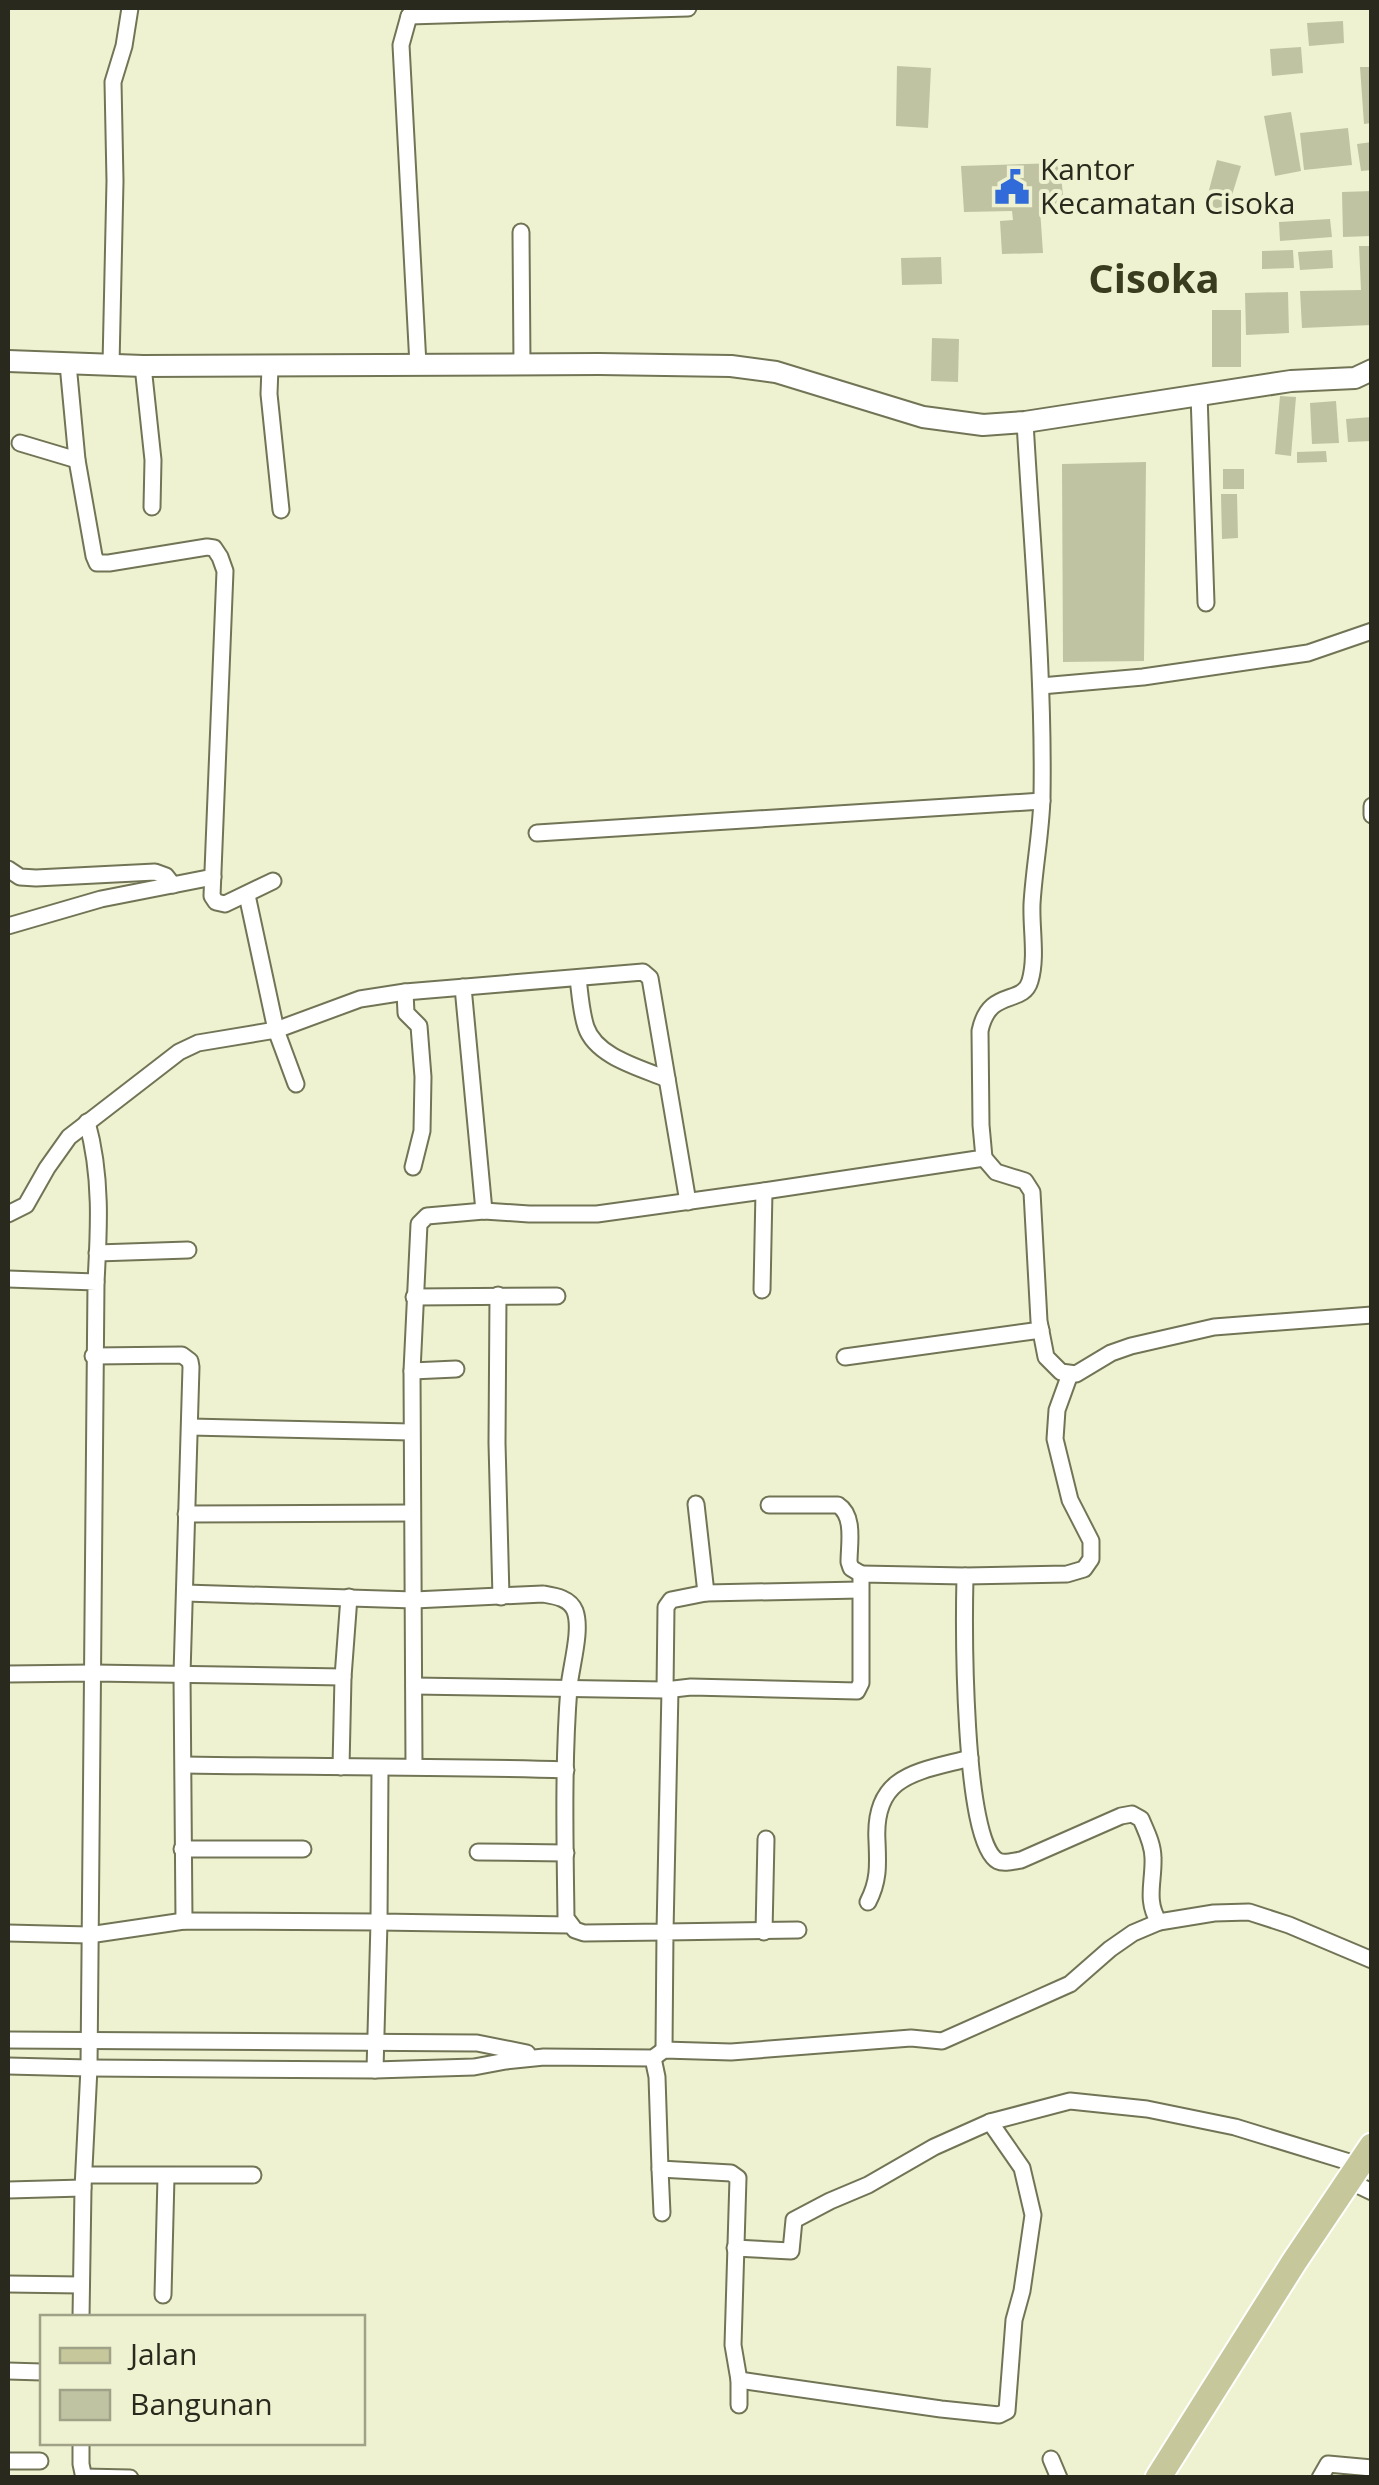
<svg xmlns="http://www.w3.org/2000/svg" width="1379" height="2485" font-family="'Open Sans',sans-serif">
<style>
.building{fill:#c0c3a2}
.lines{fill:none;stroke-linecap:round;stroke-linejoin:round}
.minor-casing{stroke:#727456;stroke-width:19}
.tertiary-casing{stroke:#727456;stroke-width:24}
.primary-casing{stroke:#fff;stroke-width:29}
.minor{stroke:#fff;stroke-width:15}
.tertiary{stroke:#fff;stroke-width:20}
.primary{stroke:#c6c89b;stroke-width:25}
.labels{text-anchor:middle;stroke-width:8;stroke-linejoin:round;paint-order:stroke}
.poi-label{font-size:30px;fill:#292a1d;stroke:#eff2d0;text-anchor:start}
.district-label{font-size:40px;font-weight:bold;fill:#3a3c1f;stroke:#eff2d0}
</style>
<rect width="100%" height="100%" fill="#eff2d0"/>
<!-- building -->
<g class="building">
<polygon points="1343,21 1344,43 1309,46 1307,23"/>
<polygon points="1301,47 1303,73 1272,76 1270,49"/>
<polygon points="897,66 931,68 928,128 896,126"/>
<polygon points="1360,67 1372,67 1372,123 1364,124"/>
<polygon points="1291,112 1301,171 1275,176 1264,116"/>
<polygon points="1348,128 1352,165 1304,170 1300,133"/>
<polygon points="1372,142 1372,170 1361,171 1357,144"/>
<polygon points="1217,160 1241,166 1232,195 1244,199 1240,215 1205,205"/>
<polygon points="1060,163 1064,207 1040,209 1043,253 1002,254 1000,221 1013,220 1012,211 964,212 961,166"/>
<polygon points="1372,191 1372,236 1343,237 1342,192"/>
<polygon points="1330,219 1332,237 1280,241 1279,222"/>
<polygon points="1359,246 1372,246 1372,325 1302,328 1300,291 1361,290"/>
<polygon points="1293,250 1294,268 1262,269 1262,251"/>
<polygon points="1332,250 1333,268 1300,270 1298,252"/>
<polygon points="941,257 942,284 902,285 901,258"/>
<polygon points="1288,292 1289,333 1246,335 1245,293"/>
<rect x="1212" y="310" width="29" height="57"/>
<polygon points="932,338 959,339 958,382 931,381"/>
<polygon points="1280,396 1296,397 1291,456 1275,454"/>
<polygon points="1336,401 1339,443 1312,444 1310,403"/>
<polygon points="1372,417 1372,441 1348,442 1346,419"/>
<polygon points="1326,451 1327,462 1297,463 1297,452"/>
<polygon points="1146,462 1144,661 1063,662 1062,464"/>
<rect x="1223" y="469" width="21" height="20"/>
<polygon points="1221,494 1237,494 1238,538 1222,539"/>
</g>
<g class="lines">
<defs>
<g id="minor">
<polyline points="418,8 409,16 401,45 418,365"/>
<polyline points="409,16 688,8"/>
<polyline points="521,232 522,364"/>
<polyline points="68,364 77,460 94,556 97,563 109,563 207,547 214,548 220,557 225,571 212,896 216,902 225,904 273,881"/>
<polyline points="111,365 115,181 113,82 124,46 130,8"/>
<polyline points="143,366 153,460 152,507"/>
<polyline points="270,367 269,394 281,510"/>
<polyline points="1199,394 1206,603"/>
<polyline points="20,443 77,460"/>
<polyline points="1041,686 1143,677 1308,653 1372,631"/>
<polyline points="1372,806 1372,815"/>
<polyline points="537,833 1042,801"/>
<polyline points="8,869 20,877 36,878 155,872 166,876 173,885"/>
<polyline points="247,895 276,1030 296,1084"/>
<polyline points="8,926 101,899 213,877"/>
<path d="M578 978C580 994 581 1012 586 1027 596 1057 641 1068 667 1079"/>
<polyline points="463,987 484,1211"/>
<polyline points="405,992 406,1013 419,1026 423,1077 422,1131 413,1167"/>
<path d="M87 1122C102 1175 99 1229 96 1282"/>
<polyline points="984,1158 996,1172 1025,1181 1032,1192 1039,1321 1046,1357 1061,1372 1076,1374 1111,1353 1131,1346 1214,1327 1372,1315"/>
<polyline points="8,1214 26,1205 47,1168 69,1137 179,1052 198,1043 276,1030 360,999 405,992 643,972 650,978 688,1202"/>
<polyline points="97,1253 188,1250"/>
<polyline points="8,1279 96,1282 89,2068 83,2188 81,2318"/>
<polyline points="762,1290 764,1191"/>
<polyline points="498,1295 497,1443 501,1597"/>
<polyline points="414,1297 557,1296"/>
<polyline points="93,1356 182,1355 190,1361 191,1367 182,1674 184,1921"/>
<polyline points="845,1357 1041,1330"/>
<polyline points="412,1371 456,1369"/>
<polyline points="190,1427 411,1432"/>
<polyline points="696,1504 706,1593"/>
<path d="M769 1505H838C855 1516 849 1544 849 1562L851 1568 861 1574"/>
<polyline points="186,1514 411,1513"/>
<path d="M965 1576C964 1618 962 1843 998 1861 1004 1864 1014 1861 1021 1860L1121 1816 1132 1814 1141 1819C1146 1831 1153 1844 1153 1858 1154 1881 1145 1901 1159 1922"/>
<path d="M185 1593 414 1600 543 1594C555 1596 570 1598 575 1611 582 1630 571 1666 569 1687 563 1763 565 1842 566 1918L575 1930 584 1933 665 1932 670 1689"/>
<polyline points="8,1674 93,1673 343,1677"/>
<polyline points="414,1686 665,1690 691,1687 857,1691 861,1683 861,1574 965,1576 1067,1574 1084,1569 1091,1559 1091,1541 1070,1500 1055,1439 1057,1410 1070,1374"/>
<polyline points="665,1690 666,1607 671,1600 706,1593 860,1590"/>
<path d="M184 1765C311 1767 439 1766 566 1770"/>
<path d="M414 1766 412 1371 419 1224 427 1216 484 1211 529 1214H597L764 1191 984 1158 981 1125 980 1031C989 987 1023 1006 1030 981 1037 957 1031 929 1032 904 1034 869 1041 833 1042 798 1044 672 1032 547 1025 422"/>
<polyline points="341,1767 343,1677 349,1597"/>
<polyline points="380,1768 379,1922 569,1925"/>
<polyline points="182,1849 303,1849"/>
<polyline points="478,1852 566,1853"/>
<path d="M868 1902C879 1881 878 1865 877 1841 873 1774 918 1772 970 1758"/>
<polyline points="764,1932 766,1839"/>
<polyline points="8,1933 89,1935 184,1921 379,1922 375,2070"/>
<polyline points="8,2040 477,2043 527,2053"/>
<polyline points="664,2050 665,1932 798,1930"/>
<polyline points="653,2058 657,2077 660,2169 731,2173 738,2178 733,2345 739,2380 739,2405"/>
<polyline points="8,2066 89,2068 375,2070 474,2067 506,2061 544,2057 653,2058 664,2050 731,2052 911,2038 942,2041 1070,1984 1110,1949 1133,1933 1159,1922 1214,1913 1249,1912 1289,1925 1372,1960"/>
<polyline points="660,2169 662,2213"/>
<polyline points="85,2175 253,2175"/>
<polyline points="1349,2181 1372,2192"/>
<polyline points="8,2190 83,2188"/>
<polyline points="735,2248 791,2251 794,2220 830,2201 868,2185 934,2147 990,2122 1070,2101 1147,2109 1235,2127 1359,2165"/>
<polyline points="8,2284 81,2285"/>
<polyline points="163,2295 166,2177"/>
<polyline points="8,2371 42,2372"/>
<polyline points="739,2380 941,2409 999,2415 1007,2411 1014,2320 1022,2291 1033,2215 1022,2168 990,2122"/>
<polyline points="81,2442 81,2464 84,2478"/>
<polyline points="1051,2459 1059,2478"/>
<polyline points="8,2461 40,2461"/>
<polyline points="84,2477 130,2478"/>
<polyline points="1320,2478 1328,2464 1372,2468"/>
</g>
<polyline id="tertiary" points="8,361 143,366 599,364 731,366 776,372 923,417 983,425 1025,422 1291,381 1355,378 1372,370"/>
<polyline id="primary" points="1158,2478 1294,2262 1372,2146"/>
</defs>
<!-- minor casing -->
<use href="#minor" class="minor-casing"/>
<!-- tertiary casing -->
<use href="#tertiary" class="tertiary-casing"/>
<!-- primary casing -->
<use href="#primary" class="primary-casing"/>
<!-- minor -->
<use href="#minor" class="minor"/>
<!-- tertiary -->
<use href="#tertiary" class="tertiary"/>
<!-- primary -->
<use href="#primary" class="primary"/>
</g>
<!-- icons -->
<defs>
<symbol id="civic-bare" viewBox="-9 -9 18 18"><path d="M-.6-6.5H3V-4.5H.6V-3L4-1V1h2V6H-6V1h2V-1L-.6-3ZM-1.2 2.5V6h2.4V2.5Z" fill="#306bd9" stroke="#eff2d0" stroke-width="2.5" paint-order="stroke"/></symbol>
</defs>
<g fill-rule="evenodd">
<use href="#civic-bare" x="987" y="162" width="50" height="50"/>
</g>
<g class="labels">
<!-- poi labels -->
<g class="poi-label">
<text x="1040" y="180">Kantor<tspan x="1040" dy="34">Kecamatan Cisoka</tspan></text>
</g>
<!-- district labels -->
<g class="district-label">
<text x="1154" y="293">Cisoka</text>
</g>
</g>
<!-- border -->
<rect width="1379" height="2485" fill="none" stroke="#292a1d" stroke-width="20"/>
<!-- legend -->
<rect x="40" y="2315" width="325" height="130" fill="#eff2d0" stroke="#a0a288" stroke-width="2.5"/>
<rect x="60" y="2348" width="50" height="15" fill="#c6c89b" stroke="#a0a288" stroke-width="2.5"/>
<text x="130" y="2365" font-size="30" fill="#292a1d">Jalan</text>
<rect x="60" y="2390" width="50" height="30" fill="#c0c3a2" stroke="#a0a288" stroke-width="2.5"/>
<text x="130" y="2415" font-size="30" fill="#292a1d">Bangunan</text>
</svg>
